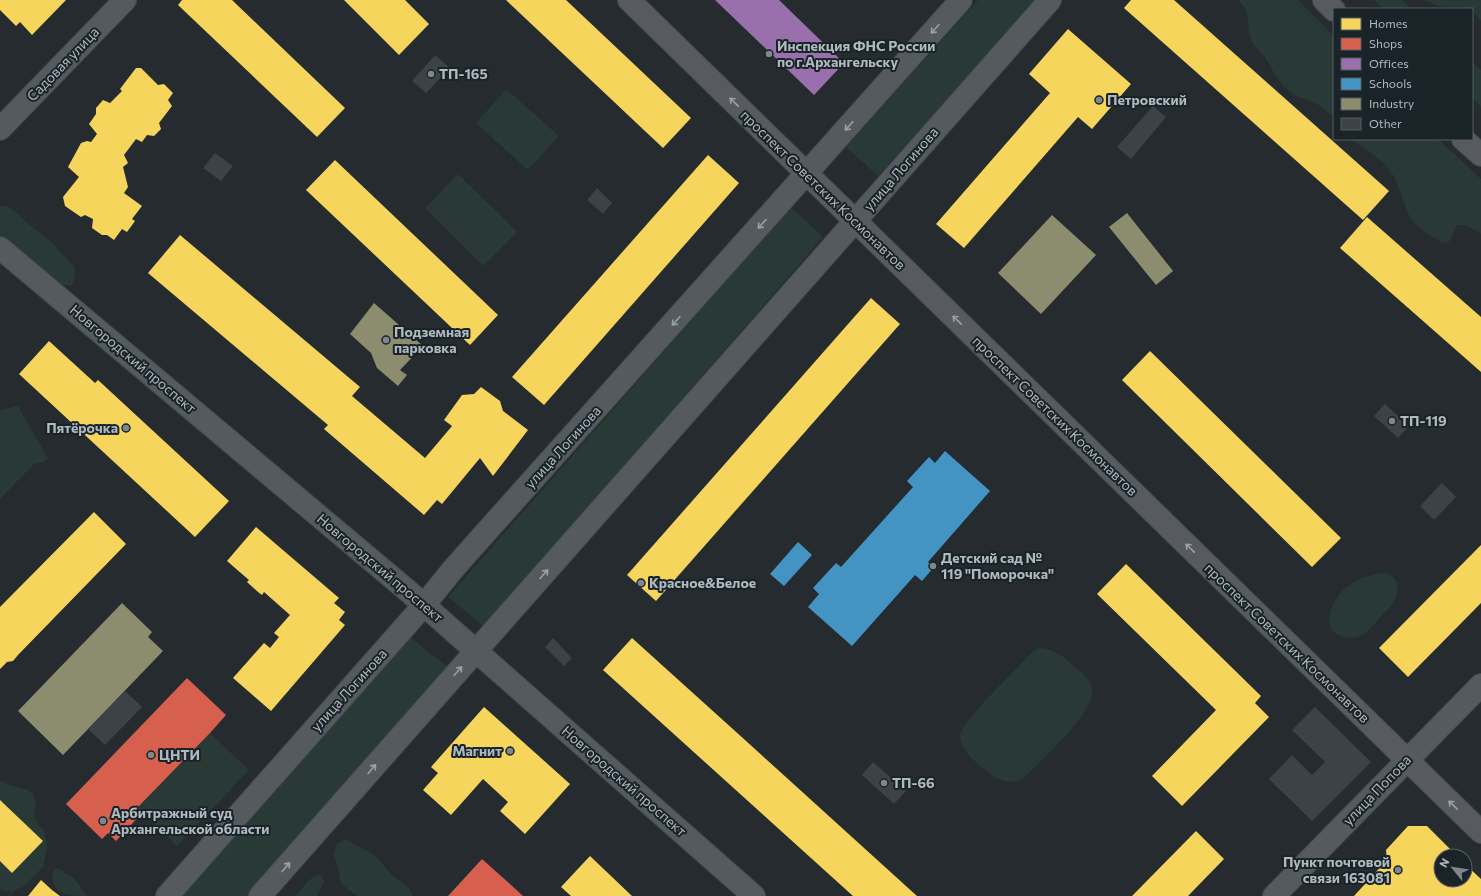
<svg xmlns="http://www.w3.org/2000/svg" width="1481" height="896" font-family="Commissioner,sans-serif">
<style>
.green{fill:#283936}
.homes{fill:#f6d55c}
.shops{fill:#d6604d}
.offices{fill:#9970ab}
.schools{fill:#4393c3}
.industry{fill:#8c8c6e}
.building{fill:#3d4246}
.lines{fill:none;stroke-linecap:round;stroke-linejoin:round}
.minor-casing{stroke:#42474a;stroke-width:24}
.major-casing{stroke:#43484c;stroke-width:24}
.minor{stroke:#545a5e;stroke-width:22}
.major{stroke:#575b5f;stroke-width:22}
.oneway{stroke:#98a1a8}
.oneway2{stroke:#99a2a8}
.poi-dot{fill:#7f878d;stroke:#1a2328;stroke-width:1.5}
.labels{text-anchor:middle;stroke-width:4;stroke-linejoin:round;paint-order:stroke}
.poi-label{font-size:14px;font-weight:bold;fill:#afb9c0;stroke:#1a2328;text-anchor:start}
.street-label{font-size:14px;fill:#afb9c0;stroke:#1a2328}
</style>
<rect width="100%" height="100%" fill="#252b2f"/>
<!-- green -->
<g class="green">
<polygon points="978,0 1037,0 878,176 846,147"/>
<path d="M1238 0H1298L1334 36V117C1328 112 1323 108 1317 104 1307 100 1297 97 1289 91 1278 83 1272 68 1264 56 1261 52 1257 49 1254 45 1244 30 1254 14 1238 0Z"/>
<polygon points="1374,0 1402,0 1411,9 1383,9"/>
<path d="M1424 0H1481V21C1465 0 1461 9 1438 6 1434 5 1428 2 1424 0Z"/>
<polygon points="1472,62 1481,70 1481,107 1472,98"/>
<polygon points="506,89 559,136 528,170 476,123"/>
<path d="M1351 139H1438L1481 179V234L1468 226 1457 225 1449 242 1443 243C1434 238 1416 228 1411 219 1402 203 1400 182 1388 168 1378 156 1364 148 1351 139Z"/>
<polygon points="458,174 517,232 483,266 425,208"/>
<polygon points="2,206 7,206 16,212 26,222 53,243 59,251 70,261 75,269 75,277 72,285 68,286 64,285 46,274 0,237 0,207"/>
<polygon points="791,207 823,237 484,627 448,597"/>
<polygon points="18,406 48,458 45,462 34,464 0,499 0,411 5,409"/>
<path d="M1385 573C1387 574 1391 575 1393 577 1400 584 1398 596 1393 603 1390 608 1385 611 1381 616 1370 629 1361 643 1341 636 1318 629 1334 595 1348 586 1359 578 1372 574 1385 573Z"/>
<polygon points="410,637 449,668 249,896 178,896"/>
<path d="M1038 648C1052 648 1065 657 1075 667 1081 672 1090 679 1092 688 1097 709 1048 754 1033 769 1028 774 1021 781 1013 782 996 784 959 753 960 735 961 722 1019 666 1031 653Z"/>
<polygon points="210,733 249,770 177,846 138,807"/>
<polygon points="0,781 8,785 26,789 33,794 36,804 34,813 35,819 45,833 47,848 43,867 23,887 15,890 10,896 8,896 11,891 4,891 0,889"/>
<path d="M346 839C356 845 366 849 375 856 382 861 386 869 392 875 400 882 409 884 413 896H357L344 886 340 880 338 868 334 856 336 846 338 843Z"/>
<path d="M57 868 74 878 87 896C67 896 49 896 53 870Z"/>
<polygon points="316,875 320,875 325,881 317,896 295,896 309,880"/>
</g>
<!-- homes -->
<g class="homes">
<polygon points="0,0 66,0 32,35 20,22 16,26 0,10"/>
<polygon points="182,0 232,0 345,108 317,137 178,5"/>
<polygon points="344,0 405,0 429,24 399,55"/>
<polygon points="506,0 566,0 691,118 663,148"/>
<polygon points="1131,0 1174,0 1389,191 1363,220 1124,8"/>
<polygon points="1068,29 1131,84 1092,129 1078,117 964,248 936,224 1050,93 1029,74"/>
<polygon points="136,68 141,68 158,85 164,84 173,93 168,100 172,106 159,123 161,129 154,136 147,135 142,142 136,139 124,155 128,163 123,167 128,187 124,193 142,206 132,219 135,221 127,232 122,229 114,240 107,235 102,235 92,228 93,219 85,215 81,217 65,206 63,197 79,177 68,167 81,143 87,141 91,142 97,134 89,124 96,114 96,108 103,100 110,103 122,91 120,89"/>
<polygon points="708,155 739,183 544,405 512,377"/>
<polygon points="335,160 498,315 470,345 306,190"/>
<polygon points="1367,217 1481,317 1481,372 1340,248"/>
<polygon points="180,235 360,387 352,396 425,458 452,426 444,420 462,395 474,394 481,387 500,401 503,411 528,430 493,476 480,458 442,504 437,500 424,515 324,429 328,425 148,273"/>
<polygon points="871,298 900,324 656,601 627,575"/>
<polygon points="49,341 95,383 98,380 229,501 195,537 19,374"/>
<polygon points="1150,351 1341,538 1312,567 1122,380"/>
<polygon points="94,512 126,544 18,655 13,661 7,662 0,669 0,607"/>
<polygon points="256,527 339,598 334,603 345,612 339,620 345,625 271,711 233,678 264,643 270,648 279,637 274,633 290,615 264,592 262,595 258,592 247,582 249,580 227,561"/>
<polygon points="1481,545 1481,603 1408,677 1379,648"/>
<polygon points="1126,564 1261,696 1255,703 1269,717 1182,806 1152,776 1216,710 1097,594"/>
<polygon points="632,638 745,740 917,896 853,896 603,670"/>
<polygon points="484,707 570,784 525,834 500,811 508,802 483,779 451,815 423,790 438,773 431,767"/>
<polygon points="0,800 43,841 12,873 0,861"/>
<polygon points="1408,826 1427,826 1457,856 1441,856 1441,880 1465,880 1465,864 1481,879 1481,896 1354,896 1387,860 1386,850"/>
<polygon points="1196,831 1224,859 1188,896 1132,896"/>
<polygon points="590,856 632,896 571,896 561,887"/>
<polygon points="41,880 52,890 60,896 28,896"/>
</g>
<!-- shops -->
<g class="shops">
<polygon points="187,678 226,715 210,733 138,807 143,812 116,841 108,833 102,839 66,804"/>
<polygon points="482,859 510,884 523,896 448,896"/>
</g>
<!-- offices -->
<polygon class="offices" points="715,0 779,0 844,63 814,95"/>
<!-- schools -->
<g class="schools">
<polygon points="945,451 990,491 928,562 934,567 922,581 915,575 852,646 808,607 819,594 813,588 836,563 841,567 913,487 907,481 929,457 935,463"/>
<polygon points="798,542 812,555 784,586 770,574"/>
</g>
<!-- industry -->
<g class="industry">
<polygon points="1127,213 1173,271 1156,285 1109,227"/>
<polygon points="1052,215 1096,255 1041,314 998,273"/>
<polygon points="374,303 423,346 400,370 407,375 398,386 377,368 371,353 350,334"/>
<polygon points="122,603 152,632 148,637 163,651 63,755 18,711"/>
</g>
<!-- building -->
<g class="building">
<polygon points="435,55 450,68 426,93 412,81"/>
<polygon points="1153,106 1166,117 1131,159 1117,147"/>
<polygon points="215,153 233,166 221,181 203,168"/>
<polygon points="597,188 612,203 603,214 587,200"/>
<polygon points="1385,404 1409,426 1398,438 1374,416"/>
<polygon points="1442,483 1456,497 1434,520 1420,506"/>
<polygon points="553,638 572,658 564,666 545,647"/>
<polygon points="125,691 142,707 105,745 88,729"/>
<polygon points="1315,707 1371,762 1312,821 1269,779 1292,755 1312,775 1325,762 1292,730"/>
<polygon points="873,762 906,791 894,804 862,775"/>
</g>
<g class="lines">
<defs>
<g id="minor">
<polyline points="0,129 125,0"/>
<polyline points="0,248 408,591 754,896"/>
<polyline points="167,896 424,605 454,568 961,0"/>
<polyline points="260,896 1050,0"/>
<polyline points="1274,896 1481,685"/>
</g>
<g id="major">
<polyline points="629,0 1481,832"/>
<polyline points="1324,0 1334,10"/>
<polyline points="1463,139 1481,155"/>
</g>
</defs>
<!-- minor casing -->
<use href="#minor" class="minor-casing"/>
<!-- major casing -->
<use href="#major" class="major-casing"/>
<!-- minor -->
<use href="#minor" class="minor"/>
<!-- major -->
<use href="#major" class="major"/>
</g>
<!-- one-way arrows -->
<defs><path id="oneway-shaft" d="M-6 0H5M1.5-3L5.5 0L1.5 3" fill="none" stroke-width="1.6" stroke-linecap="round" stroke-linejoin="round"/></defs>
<g class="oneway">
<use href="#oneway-shaft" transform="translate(935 29) rotate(132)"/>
<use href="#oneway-shaft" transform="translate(849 126) rotate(132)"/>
<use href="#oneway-shaft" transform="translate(762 224) rotate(132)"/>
<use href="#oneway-shaft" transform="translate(676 321) rotate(132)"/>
<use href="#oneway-shaft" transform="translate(544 574) rotate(-48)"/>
<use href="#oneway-shaft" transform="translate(458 671) rotate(-48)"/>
<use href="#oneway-shaft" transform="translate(372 769) rotate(-49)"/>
<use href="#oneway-shaft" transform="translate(286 867) rotate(-49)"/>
</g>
<g class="oneway2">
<use href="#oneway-shaft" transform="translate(734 102) rotate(-136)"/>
<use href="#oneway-shaft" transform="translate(957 320) rotate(-136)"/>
<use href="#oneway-shaft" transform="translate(1190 548) rotate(-136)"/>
<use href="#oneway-shaft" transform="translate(1453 805) rotate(-136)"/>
</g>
<!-- markers -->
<g class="poi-dot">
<circle cx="769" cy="54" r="4"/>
<circle cx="431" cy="74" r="4"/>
<circle cx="1099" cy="100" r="4"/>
<circle cx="386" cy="340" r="4"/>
<circle cx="1392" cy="421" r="4"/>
<circle cx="126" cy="428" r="4"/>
<circle cx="933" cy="566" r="4"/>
<circle cx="641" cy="583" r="4"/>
<circle cx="510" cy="751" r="4"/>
<circle cx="151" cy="755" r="4"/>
<circle cx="884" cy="783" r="4"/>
<circle cx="103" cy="821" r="4"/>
<circle cx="1398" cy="870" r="4"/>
</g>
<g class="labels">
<!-- poi labels -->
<g class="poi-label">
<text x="777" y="51">Инспекция ФНС России<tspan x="777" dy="16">по г.Архангельску</tspan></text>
<text x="439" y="79">ТП-165</text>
<text x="1107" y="105">Петровский</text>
<text x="394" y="337">Подземная<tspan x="394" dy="16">парковка</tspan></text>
<text x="1400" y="426">ТП-119</text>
<text x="118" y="433" text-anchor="end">Пятёрочка</text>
<text x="941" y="563">Детский сад №<tspan x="941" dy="16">119 "Поморочка"</tspan></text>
<text x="649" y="588">Красное&amp;Белое</text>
<text x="502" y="756" text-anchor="end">Магнит</text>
<text x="159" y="760">ЦНТИ</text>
<text x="892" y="788">ТП-66</text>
<text x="111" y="818">Арбитражный суд<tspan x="111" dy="16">Архангельской области</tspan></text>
<text x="1390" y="867" text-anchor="end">Пункт почтовой<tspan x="1390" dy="16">связи 163081</tspan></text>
</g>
<!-- street labels -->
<g class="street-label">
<text transform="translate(63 64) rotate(-46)" y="5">Садовая улица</text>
<text transform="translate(901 169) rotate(-49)" y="5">улица Логинова</text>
<text transform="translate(823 190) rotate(44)" y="5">проспект Советских Космонавтов</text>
<text transform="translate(133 359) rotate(40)" y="5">Новгородский проспект</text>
<text transform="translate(1055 416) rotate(44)" y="5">проспект Советских Космонавтов</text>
<text transform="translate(563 447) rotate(-48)" y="5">улица Логинова</text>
<text transform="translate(380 568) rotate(40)" y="5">Новгородский проспект</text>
<text transform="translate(1287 643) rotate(44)" y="5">проспект Советских Космонавтов</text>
<text transform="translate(349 690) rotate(-48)" y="5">улица Логинова</text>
<text transform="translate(624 781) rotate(41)" y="5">Новгородский проспект</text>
<text transform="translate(1377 790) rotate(-46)" y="5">улица Попова</text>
</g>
</g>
<!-- legend -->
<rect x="1333" y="8" width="140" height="132" fill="#1a2328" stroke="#565f65"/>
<rect x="1341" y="18" width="20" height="12" fill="#f6d55c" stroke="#565f65"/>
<text x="1369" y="28" font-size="12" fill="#afb9c0">Homes</text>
<rect x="1341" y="38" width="20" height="12" fill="#d6604d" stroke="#565f65"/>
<text x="1369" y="48" font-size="12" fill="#afb9c0">Shops</text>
<rect x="1341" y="58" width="20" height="12" fill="#9970ab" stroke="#565f65"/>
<text x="1369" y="68" font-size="12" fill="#afb9c0">Offices</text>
<rect x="1341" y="78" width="20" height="12" fill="#4393c3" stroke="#565f65"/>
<text x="1369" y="88" font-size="12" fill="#afb9c0">Schools</text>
<rect x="1341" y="98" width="20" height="12" fill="#8c8c6e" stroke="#565f65"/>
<text x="1369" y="108" font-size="12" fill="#afb9c0">Industry</text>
<rect x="1341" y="118" width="20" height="12" fill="#3d4246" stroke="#565f65"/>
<text x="1369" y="128" font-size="12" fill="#afb9c0">Other</text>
<!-- north arrow -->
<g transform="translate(1453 868) rotate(300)"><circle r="19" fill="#1a2328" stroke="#565f65"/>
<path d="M0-3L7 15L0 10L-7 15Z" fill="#7f878d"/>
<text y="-6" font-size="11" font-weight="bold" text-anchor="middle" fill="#afb9c0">N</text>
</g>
</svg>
